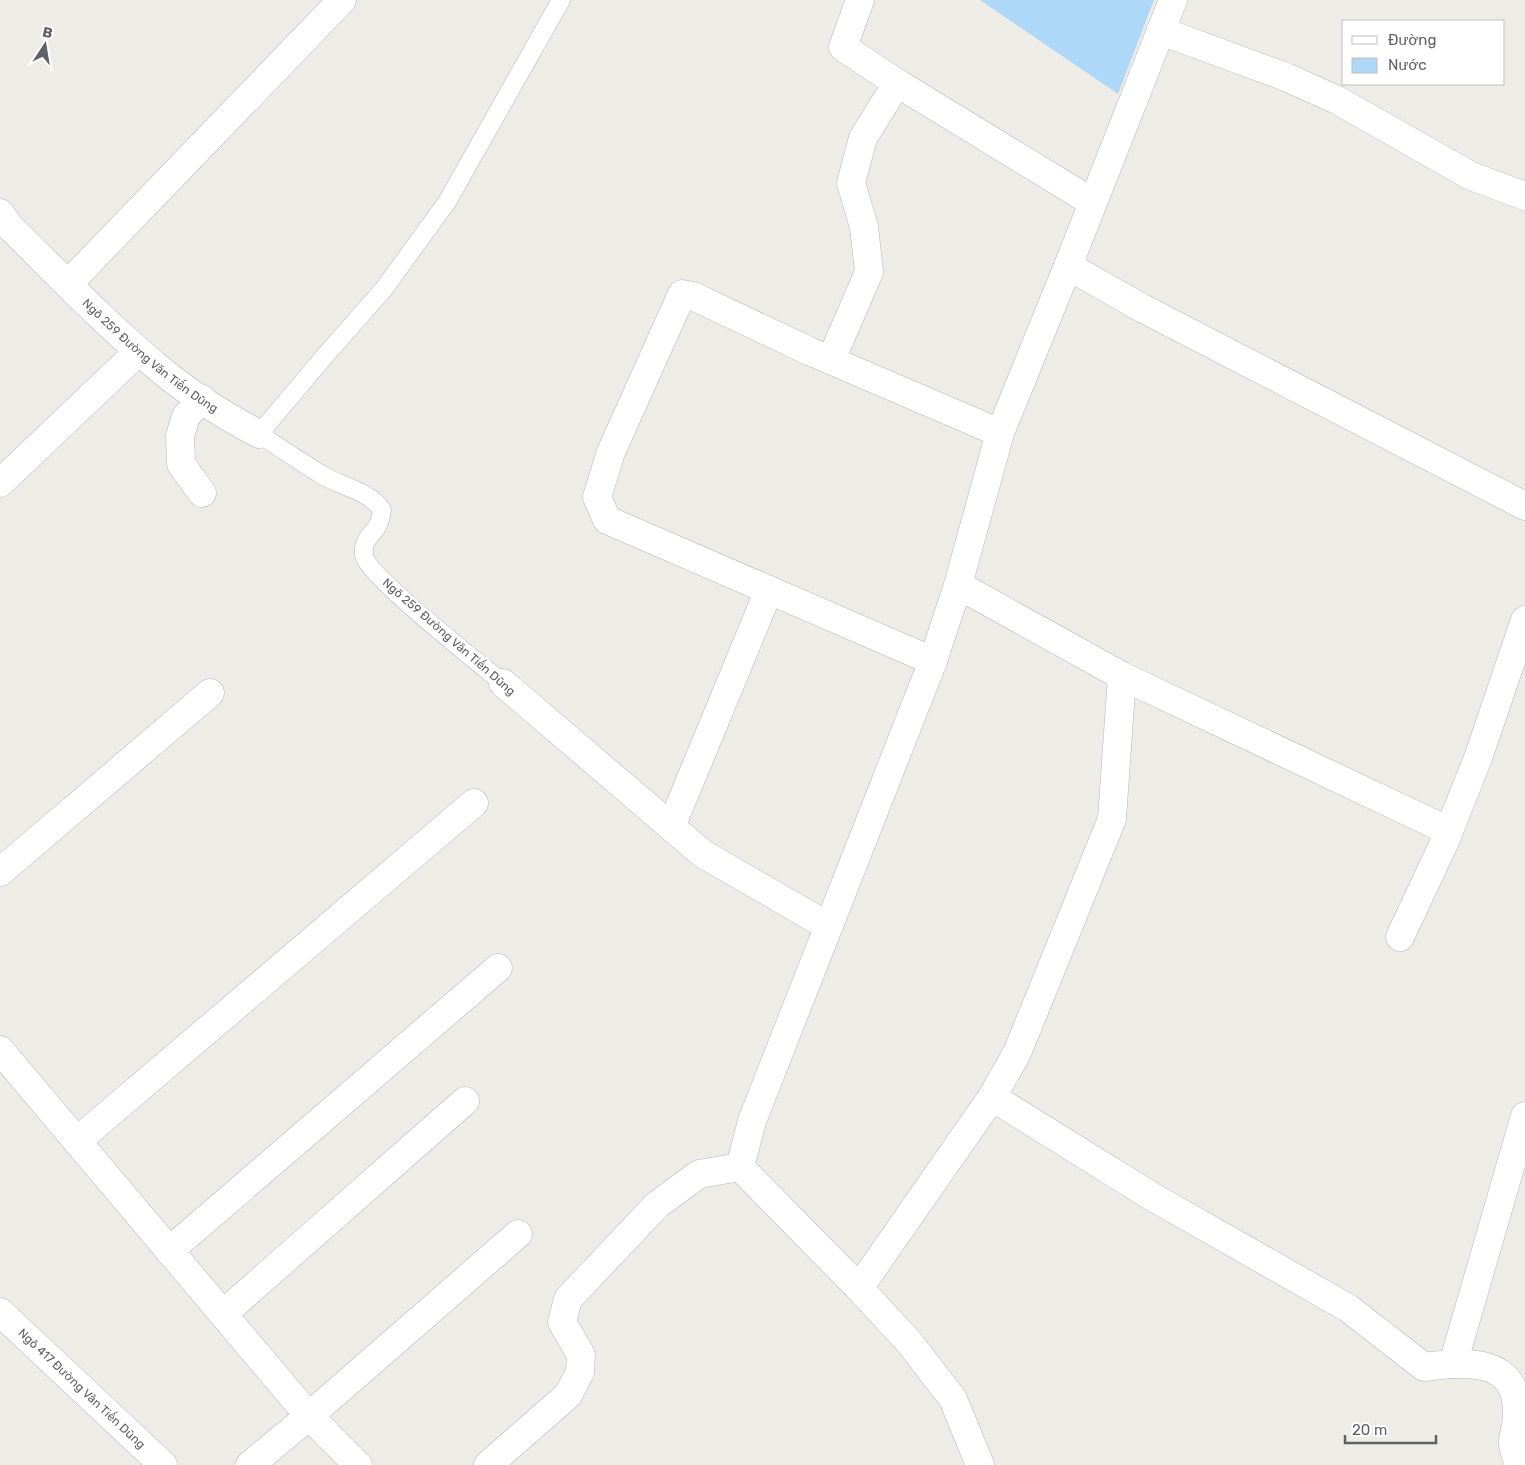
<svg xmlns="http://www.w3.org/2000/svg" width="1525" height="1465" font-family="Rubik,sans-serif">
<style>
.water{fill:#add8f7}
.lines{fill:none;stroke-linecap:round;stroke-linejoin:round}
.service-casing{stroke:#b3b6b9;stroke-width:19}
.minor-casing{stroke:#b3b6b9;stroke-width:29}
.tertiary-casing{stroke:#b3b6b9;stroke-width:29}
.service{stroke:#fff;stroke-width:18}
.minor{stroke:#fff;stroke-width:28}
.tertiary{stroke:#fff;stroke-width:28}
.labels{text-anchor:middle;stroke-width:5;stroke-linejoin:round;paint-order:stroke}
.street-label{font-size:12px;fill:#5e6165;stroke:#fff}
</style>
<rect width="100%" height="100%" fill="#eeece6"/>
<!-- water -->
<polygon class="water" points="980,0 1154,0 1118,94"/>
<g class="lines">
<defs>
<path id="service" d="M503 683C481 665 366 574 364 555 362 539 373 535 378 525 380 521 381 515 382 510 370 491 340 486 322 475 301 462 280 448 259 434L323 358 383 290 447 202 561 0"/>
<g id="minor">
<polyline points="860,0 843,47 897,83 1092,202"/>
<polyline points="1161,31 1286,77 1337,100 1471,176 1525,196"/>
<path id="s1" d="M0 213 9 226C59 275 107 326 161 370 191 395 225 416 259 434"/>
<polyline points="1068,266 1142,308 1525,506"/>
<polyline points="68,284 342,0"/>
<polyline points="831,360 869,272 864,227 851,183 863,138 897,83"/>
<polyline points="0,483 139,351"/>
<polyline points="202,493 181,464 180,436 186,416 202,399"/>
<polyline points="958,585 1122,676 1449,831"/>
<polyline points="933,661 607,520 597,497 611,452 682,294 693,296 809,351 1000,433"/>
<polyline points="503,683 703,854 828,926"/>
<polyline points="671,827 769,590"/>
<polyline points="0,872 210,693"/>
<polyline points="1400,937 1445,841 1478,758 1525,620"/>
<polyline points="0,1050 309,1416 358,1465"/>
<path d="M992 1097 1151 1196 1348 1308 1424 1367C1466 1362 1519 1356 1517 1416 1517 1425 1513 1434 1513 1443 1513 1450 1517 1458 1519 1465"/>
<polyline points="77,1141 474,803"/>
<polyline points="169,1251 498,968"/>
<polyline points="859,1288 992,1097 1017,1053 1112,819 1122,676"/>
<path id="s2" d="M0 1312 163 1465"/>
<polyline points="223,1314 465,1101"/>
<polyline points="1453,1364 1525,1116"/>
<polyline points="250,1465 309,1416 518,1234"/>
<polyline points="488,1465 568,1395 580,1372 581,1355 562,1322 568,1299 657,1205 699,1174 740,1167"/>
</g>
<polyline id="tertiary" points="980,1465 953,1399 909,1342 859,1288 740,1167 752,1121 933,661 958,585 1000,433 1068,266 1173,0"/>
</defs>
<!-- service casing -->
<use href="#service" class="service-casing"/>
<!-- minor casing -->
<use href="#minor" class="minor-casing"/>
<!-- tertiary casing -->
<use href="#tertiary" class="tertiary-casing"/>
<!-- service -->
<use href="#service" class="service"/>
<!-- minor -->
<use href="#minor" class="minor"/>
<!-- tertiary -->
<use href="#tertiary" class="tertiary"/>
</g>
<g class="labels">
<!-- street labels -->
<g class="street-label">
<text dy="4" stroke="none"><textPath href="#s1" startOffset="208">Ngõ 259 Đường Văn Tiến Dũng</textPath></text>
<text transform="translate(449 637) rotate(41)" y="4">Ngõ 259 Đường Văn Tiến Dũng</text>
<text dy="4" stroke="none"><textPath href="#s2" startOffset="112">Ngõ 417 Đường Văn Tiến Dũng</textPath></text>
</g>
</g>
<!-- legend -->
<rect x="1342" y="20" width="162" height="65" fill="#ffffff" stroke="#bfc0c1"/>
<rect x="1352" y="36" width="25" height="8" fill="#ffffff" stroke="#bfc0c1"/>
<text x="1388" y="45" font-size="15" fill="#5e6165">Đường</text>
<rect x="1352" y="58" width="25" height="15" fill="#add8f7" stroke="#bfc0c1"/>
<text x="1388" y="70" font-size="15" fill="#5e6165">Nước</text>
<!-- north arrow -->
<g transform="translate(45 45) rotate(12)" stroke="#ffffff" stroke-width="4" paint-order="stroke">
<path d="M0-4L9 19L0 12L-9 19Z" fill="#5e6165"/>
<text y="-8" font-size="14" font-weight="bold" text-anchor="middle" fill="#5e6165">B</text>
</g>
<!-- scale -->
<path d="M1345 1435v8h91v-8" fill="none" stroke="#5e6165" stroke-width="2.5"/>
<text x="1352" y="1435" font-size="15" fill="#5e6165" stroke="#ffffff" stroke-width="4" paint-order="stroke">20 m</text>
</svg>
